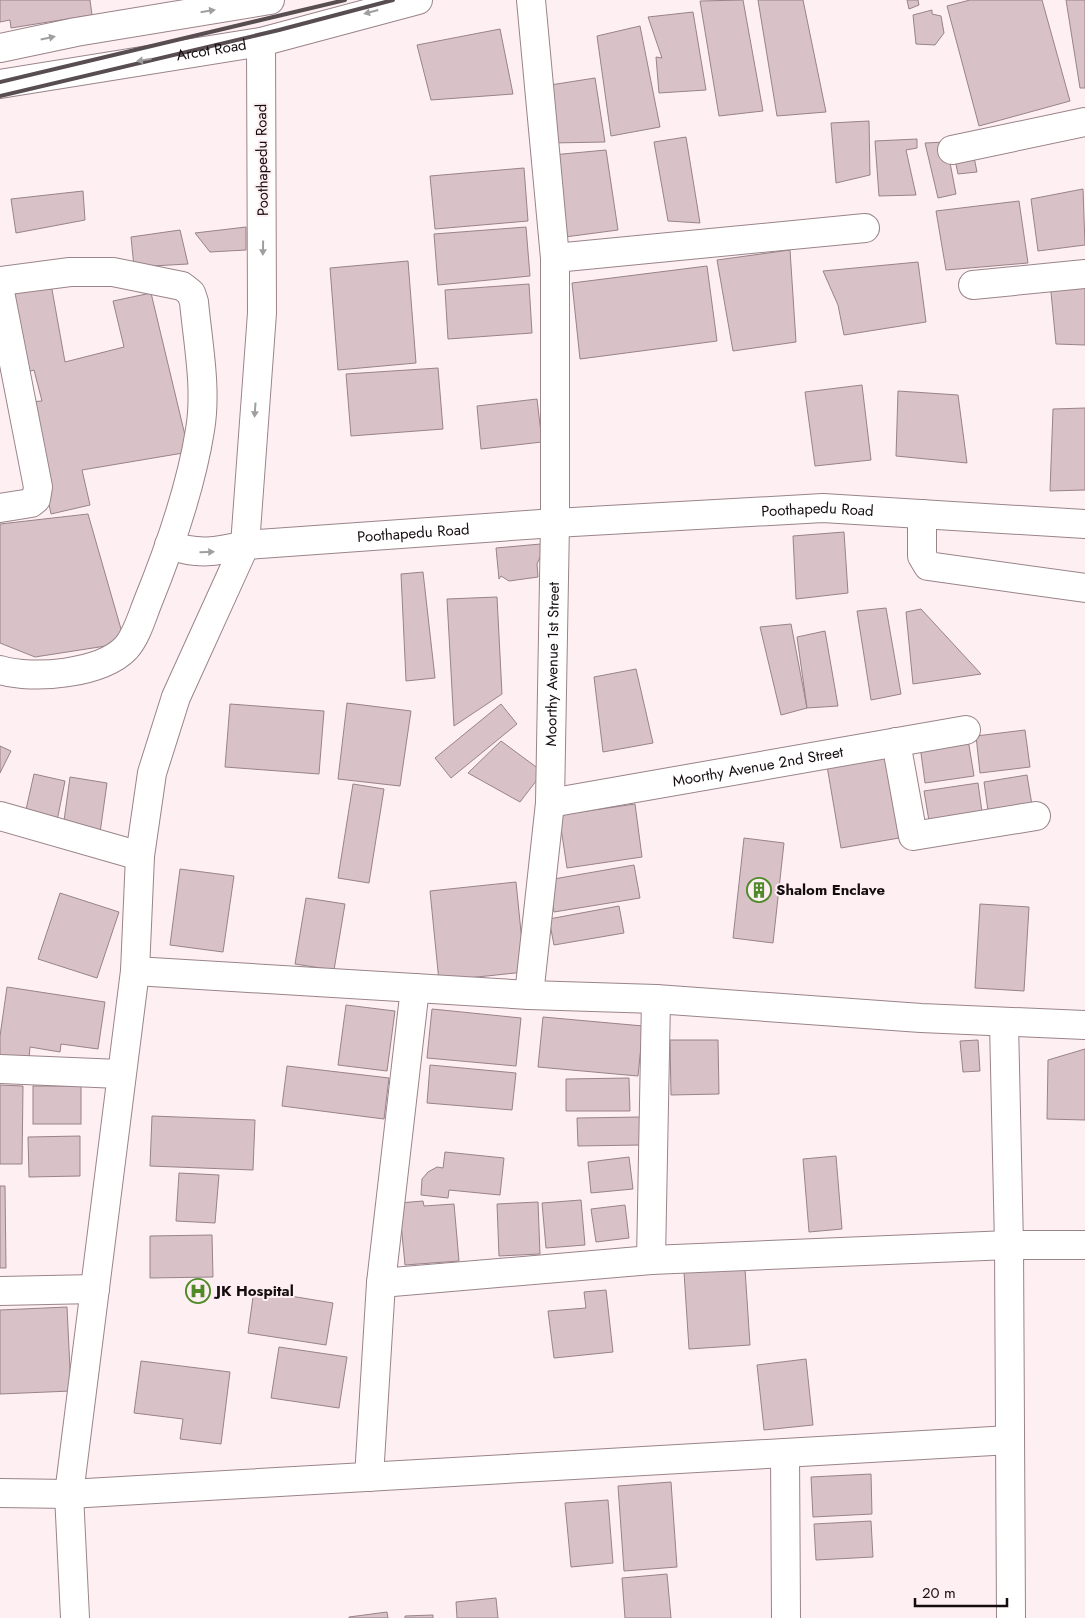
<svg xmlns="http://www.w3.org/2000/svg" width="1085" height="1618" font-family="Jost,sans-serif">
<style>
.building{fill:#d8c1c7;stroke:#988388}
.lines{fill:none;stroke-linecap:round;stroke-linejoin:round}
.minor-casing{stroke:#998489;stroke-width:30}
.major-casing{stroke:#998489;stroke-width:30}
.minor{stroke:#fff;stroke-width:28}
.major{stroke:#fff;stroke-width:28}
.rail{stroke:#584e51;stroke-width:4}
.oneway{fill:#a19e9f}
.labels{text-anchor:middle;stroke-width:4;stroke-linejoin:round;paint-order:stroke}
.street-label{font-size:15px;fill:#140c0e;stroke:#feeff3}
.poi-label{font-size:15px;font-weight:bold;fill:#140c0e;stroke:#feeff3;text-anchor:start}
</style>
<rect width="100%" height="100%" fill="#feeff3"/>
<!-- building -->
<g class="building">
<polygon points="0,0 90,0 92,15 11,28 10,20 0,22"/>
<polygon points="743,0 763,111 719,116 700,1"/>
<polygon points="758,0 803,0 826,112 777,116"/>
<polygon points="907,0 918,0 919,5 909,9"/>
<polygon points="970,0 1042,0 1070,101 979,126 947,6"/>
<polygon points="1066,0 1085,0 1085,88 1080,88"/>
<polygon points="932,10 932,14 941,16 944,33 935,45 916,44 913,15"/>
<polygon points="693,12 706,90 659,93 656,57 662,58 648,17"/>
<polygon points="640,26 660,127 611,136 597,36"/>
<polygon points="500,29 513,94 431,100 417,45"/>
<polygon points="595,78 605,142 551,143 544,86"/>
<polygon points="869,121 870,175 836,183 831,123"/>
<polygon points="686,137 700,223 668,221 654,142"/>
<polygon points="917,139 917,148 906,150 916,195 879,196 875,141"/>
<polygon points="946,142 956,194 938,198 925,143"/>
<polygon points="606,150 618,230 565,237 552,155"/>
<polygon points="973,152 977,172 958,174 954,155"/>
<polygon points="524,168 528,221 435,229 430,176"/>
<polygon points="1083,189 1085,245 1038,251 1031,199"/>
<polygon points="83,191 85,220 16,233 11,199"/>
<polygon points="1019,201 1028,263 946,270 936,211"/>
<polygon points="246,227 246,250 210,252 195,233"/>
<polygon points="526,227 530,276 438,285 434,234"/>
<polygon points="180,230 188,264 134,267 131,237"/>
<polygon points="790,250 796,342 733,351 717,260"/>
<polygon points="408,261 416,363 338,370 330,268"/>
<polygon points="918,262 926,322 844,335 838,305 823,271"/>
<polygon points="707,266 717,341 580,359 572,283"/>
<polygon points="1085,278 1085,345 1056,344 1050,282"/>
<polygon points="51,284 65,362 124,347 113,301 151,293 189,452 82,470 90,505 51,514 28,402 42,401 34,370 24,373 9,294"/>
<polygon points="529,284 532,333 448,339 445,290"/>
<polygon points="438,368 443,429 351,436 346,374"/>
<polygon points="862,385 871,460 815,466 805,392"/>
<polygon points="898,391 958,395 967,463 896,456"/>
<polygon points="537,399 542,442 481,449 477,406"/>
<polygon points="1085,408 1085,490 1050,491 1053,409"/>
<polygon points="88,514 125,643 35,657 0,643 0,524"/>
<polygon points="844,532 848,593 796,599 793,536"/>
<polygon points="541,544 541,555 537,564 538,577 509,581 501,576 499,579 496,548"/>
<polygon points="423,572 435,678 406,681 401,574"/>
<polygon points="497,597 502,694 454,726 447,599"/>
<polygon points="886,608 901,694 871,700 857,611"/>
<polygon points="921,609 981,674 913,684 906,612"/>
<polygon points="791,624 807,708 781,715 760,627"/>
<polygon points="825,631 838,706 807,708 797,637"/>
<polygon points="636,669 653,743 603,752 594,677"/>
<polygon points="347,703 411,711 400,786 338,779"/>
<polygon points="230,704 324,711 319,774 225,767"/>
<polygon points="501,704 517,724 451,778 435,758"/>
<polygon points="1025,730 1030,767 980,773 976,736"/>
<polygon points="968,739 974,776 925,783 920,746"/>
<polygon points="501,741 543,772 520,802 468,773"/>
<polygon points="0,746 11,751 0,773"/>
<polygon points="891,755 905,837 841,848 827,766"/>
<polygon points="34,774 65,781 57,821 25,814"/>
<polygon points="1027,775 1033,811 989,818 984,782"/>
<polygon points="70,777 107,783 100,833 63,828"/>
<polygon points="978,783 983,819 930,827 924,791"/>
<polygon points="353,784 384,789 369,883 338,878"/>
<polygon points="635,804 642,857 567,868 559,815"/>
<polygon points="744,838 784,843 773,943 733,938"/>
<polygon points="634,865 640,898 554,912 548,880"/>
<polygon points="180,869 234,876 223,952 170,945"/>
<polygon points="516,882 525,972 439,981 430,891"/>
<polygon points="60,893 119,912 97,978 38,959"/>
<polygon points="306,898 345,904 334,970 295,964"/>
<polygon points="980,904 1029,907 1024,991 975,988"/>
<polygon points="619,906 624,933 554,945 549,919"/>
<polygon points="7,987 105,1002 98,1049 61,1044 60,1052 30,1047 29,1059 0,1055 0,1036"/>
<polygon points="346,1005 395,1011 387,1071 338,1065"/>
<polygon points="432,1009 521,1018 516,1066 427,1058"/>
<polygon points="543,1017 643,1026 638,1076 538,1067"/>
<polygon points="670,1040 718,1040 719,1094 671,1095"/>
<polygon points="978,1040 980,1071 963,1072 960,1041"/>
<polygon points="1085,1049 1085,1120 1047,1119 1048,1060"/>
<polygon points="430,1065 516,1073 512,1110 427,1103"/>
<polygon points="287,1066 389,1078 384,1119 282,1106"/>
<polygon points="629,1078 630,1111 566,1111 566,1079"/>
<polygon points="0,1085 23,1086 22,1164 0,1164"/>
<rect x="33" y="1086" width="48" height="38"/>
<polygon points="152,1116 255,1120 253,1170 150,1166"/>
<polygon points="641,1117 641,1145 578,1146 577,1118"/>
<polygon points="80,1136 80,1176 29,1177 28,1137"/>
<polygon points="445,1152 504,1158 500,1195 449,1190 448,1198 421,1195 422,1179 428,1172 437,1167 443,1168"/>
<polygon points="836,1156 842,1229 809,1232 803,1159"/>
<polygon points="629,1157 633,1189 591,1193 588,1162"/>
<polygon points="179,1173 219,1175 215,1223 176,1221"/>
<polygon points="0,1186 5,1186 6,1268 0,1268"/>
<polygon points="581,1200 585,1245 546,1248 542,1203"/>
<polygon points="423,1201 424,1206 454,1204 459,1261 405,1265 399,1203"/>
<polygon points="538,1202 540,1254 499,1256 497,1204"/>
<polygon points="625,1205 629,1238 596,1242 591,1209"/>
<polygon points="212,1235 213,1277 150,1278 150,1236"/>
<polygon points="745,1269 750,1345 689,1349 684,1272"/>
<polygon points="254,1290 333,1303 326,1345 248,1333"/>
<polygon points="606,1290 613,1352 554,1358 548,1311 586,1308 584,1292"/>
<polygon points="67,1307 71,1391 0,1394 0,1310"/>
<polygon points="279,1347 347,1357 339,1408 271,1398"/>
<polygon points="806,1359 813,1425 764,1430 757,1365"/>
<polygon points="141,1361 230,1372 221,1444 180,1439 183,1419 134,1413"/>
<polygon points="871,1474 872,1514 813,1517 811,1477"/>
<polygon points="671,1482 677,1567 624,1571 618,1486"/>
<polygon points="608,1500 613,1563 571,1567 565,1503"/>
<polygon points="871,1521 873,1557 816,1560 814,1524"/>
<polygon points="667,1574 671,1618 625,1618 622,1578"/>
<polygon points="496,1598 498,1618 457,1618 456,1602"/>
<polygon points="387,1612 388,1618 349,1618 349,1617"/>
<polygon points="433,1615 433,1618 405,1618 405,1616"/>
</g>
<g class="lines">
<defs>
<g id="minor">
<polyline points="952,150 1085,122"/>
<polyline points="555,258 865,228"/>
<path d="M0 281 70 272H113L182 286 191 293 194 302C198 344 207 389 200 430 191 487 169 550 147 604 142 617 136 637 126 648 101 674 33 680 0 670"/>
<polyline points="973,285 1085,274"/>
<polyline points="0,292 38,487 36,499 31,503 0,508"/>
<polyline points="922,514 922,556 928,566 1085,588"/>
<path id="s1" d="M169 545C198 555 216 552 245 545L555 523 823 508 1085 524"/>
<polyline points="896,742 913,836 1036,816"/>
<path id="s2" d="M550 803 966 730"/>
<polyline points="0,816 140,856"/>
<polyline points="135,971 529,995 656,999 921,1018 1085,1025"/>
<path id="s3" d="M529 995 550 803 555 523V258L531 0"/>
<polyline points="1004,1023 1009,1245 1011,1618"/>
<polyline points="0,1069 120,1074"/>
<polyline points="651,1260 656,999"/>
<polyline points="381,1283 651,1260 1009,1245 1085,1245"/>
<polyline points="0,1291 95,1289"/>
<polyline points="785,1453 786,1618"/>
<polyline points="369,1477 381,1283 415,988"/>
<polyline points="0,1493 69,1494 1010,1440"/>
<polyline points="75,1618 69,1494 135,971 140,856 152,773 176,697 245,545 262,313 261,42"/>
</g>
<g id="major">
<polyline points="0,48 76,32 270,0"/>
<path id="s4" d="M0 84 261 42 418 0"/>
</g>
</defs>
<!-- minor casing -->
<use href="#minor" class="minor-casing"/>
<!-- major casing -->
<use href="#major" class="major-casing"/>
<!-- minor -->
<use href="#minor" class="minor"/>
<!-- major -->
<use href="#major" class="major"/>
<!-- rail -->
<g class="rail">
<polyline points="0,82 345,0"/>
<polyline points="0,96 279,30 393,0"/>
</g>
</g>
<!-- one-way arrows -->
<defs><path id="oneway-solid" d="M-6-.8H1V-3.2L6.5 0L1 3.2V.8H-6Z" transform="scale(1.25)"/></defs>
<g class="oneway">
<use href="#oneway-solid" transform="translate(208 11) rotate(-9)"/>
<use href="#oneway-solid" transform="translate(371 12) rotate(165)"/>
<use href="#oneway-solid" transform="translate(48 38) rotate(-12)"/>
<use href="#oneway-solid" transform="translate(144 60) rotate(171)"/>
<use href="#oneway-solid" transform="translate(263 248) rotate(91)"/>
<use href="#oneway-solid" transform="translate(255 410) rotate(94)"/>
<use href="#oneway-solid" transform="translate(207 552) rotate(-1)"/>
</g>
<!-- icons -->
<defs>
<symbol id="building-ring" viewBox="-11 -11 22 22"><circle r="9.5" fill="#feeff3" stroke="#4f8a28" stroke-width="1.5"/><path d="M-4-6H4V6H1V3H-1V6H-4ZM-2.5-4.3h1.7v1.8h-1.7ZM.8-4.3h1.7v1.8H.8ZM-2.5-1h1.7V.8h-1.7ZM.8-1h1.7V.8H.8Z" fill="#4f8a28"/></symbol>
<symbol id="hospital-ring" viewBox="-11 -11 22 22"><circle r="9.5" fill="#feeff3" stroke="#4f8a28" stroke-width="1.5"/><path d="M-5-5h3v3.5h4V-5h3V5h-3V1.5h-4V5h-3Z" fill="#4f8a28"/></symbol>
</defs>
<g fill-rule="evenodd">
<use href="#building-ring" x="745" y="876" width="28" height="28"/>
<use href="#hospital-ring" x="184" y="1277" width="28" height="28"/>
</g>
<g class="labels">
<!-- street labels -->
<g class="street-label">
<text dy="5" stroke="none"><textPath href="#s4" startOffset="214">Arcot Road</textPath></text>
<text transform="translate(262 160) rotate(-91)" y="5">Poothapedu Road</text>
<text dy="5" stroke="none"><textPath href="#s1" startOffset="651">Poothapedu Road</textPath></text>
<text dy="5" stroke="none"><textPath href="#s1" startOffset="246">Poothapedu Road</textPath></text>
<text dy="5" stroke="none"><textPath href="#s3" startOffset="332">Moorthy Avenue 1st Street</textPath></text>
<text dy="5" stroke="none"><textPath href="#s2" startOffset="211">Moorthy Avenue 2nd Street</textPath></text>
</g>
<!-- poi labels -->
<g class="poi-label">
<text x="776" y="895">Shalom Enclave</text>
<text x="216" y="1296">JK Hospital</text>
</g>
</g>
<!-- scale -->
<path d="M915 1598v8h92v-8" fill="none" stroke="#140c0e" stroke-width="2.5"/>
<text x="922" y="1598" font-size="15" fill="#140c0e" stroke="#feeff3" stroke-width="4" paint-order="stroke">20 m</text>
</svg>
